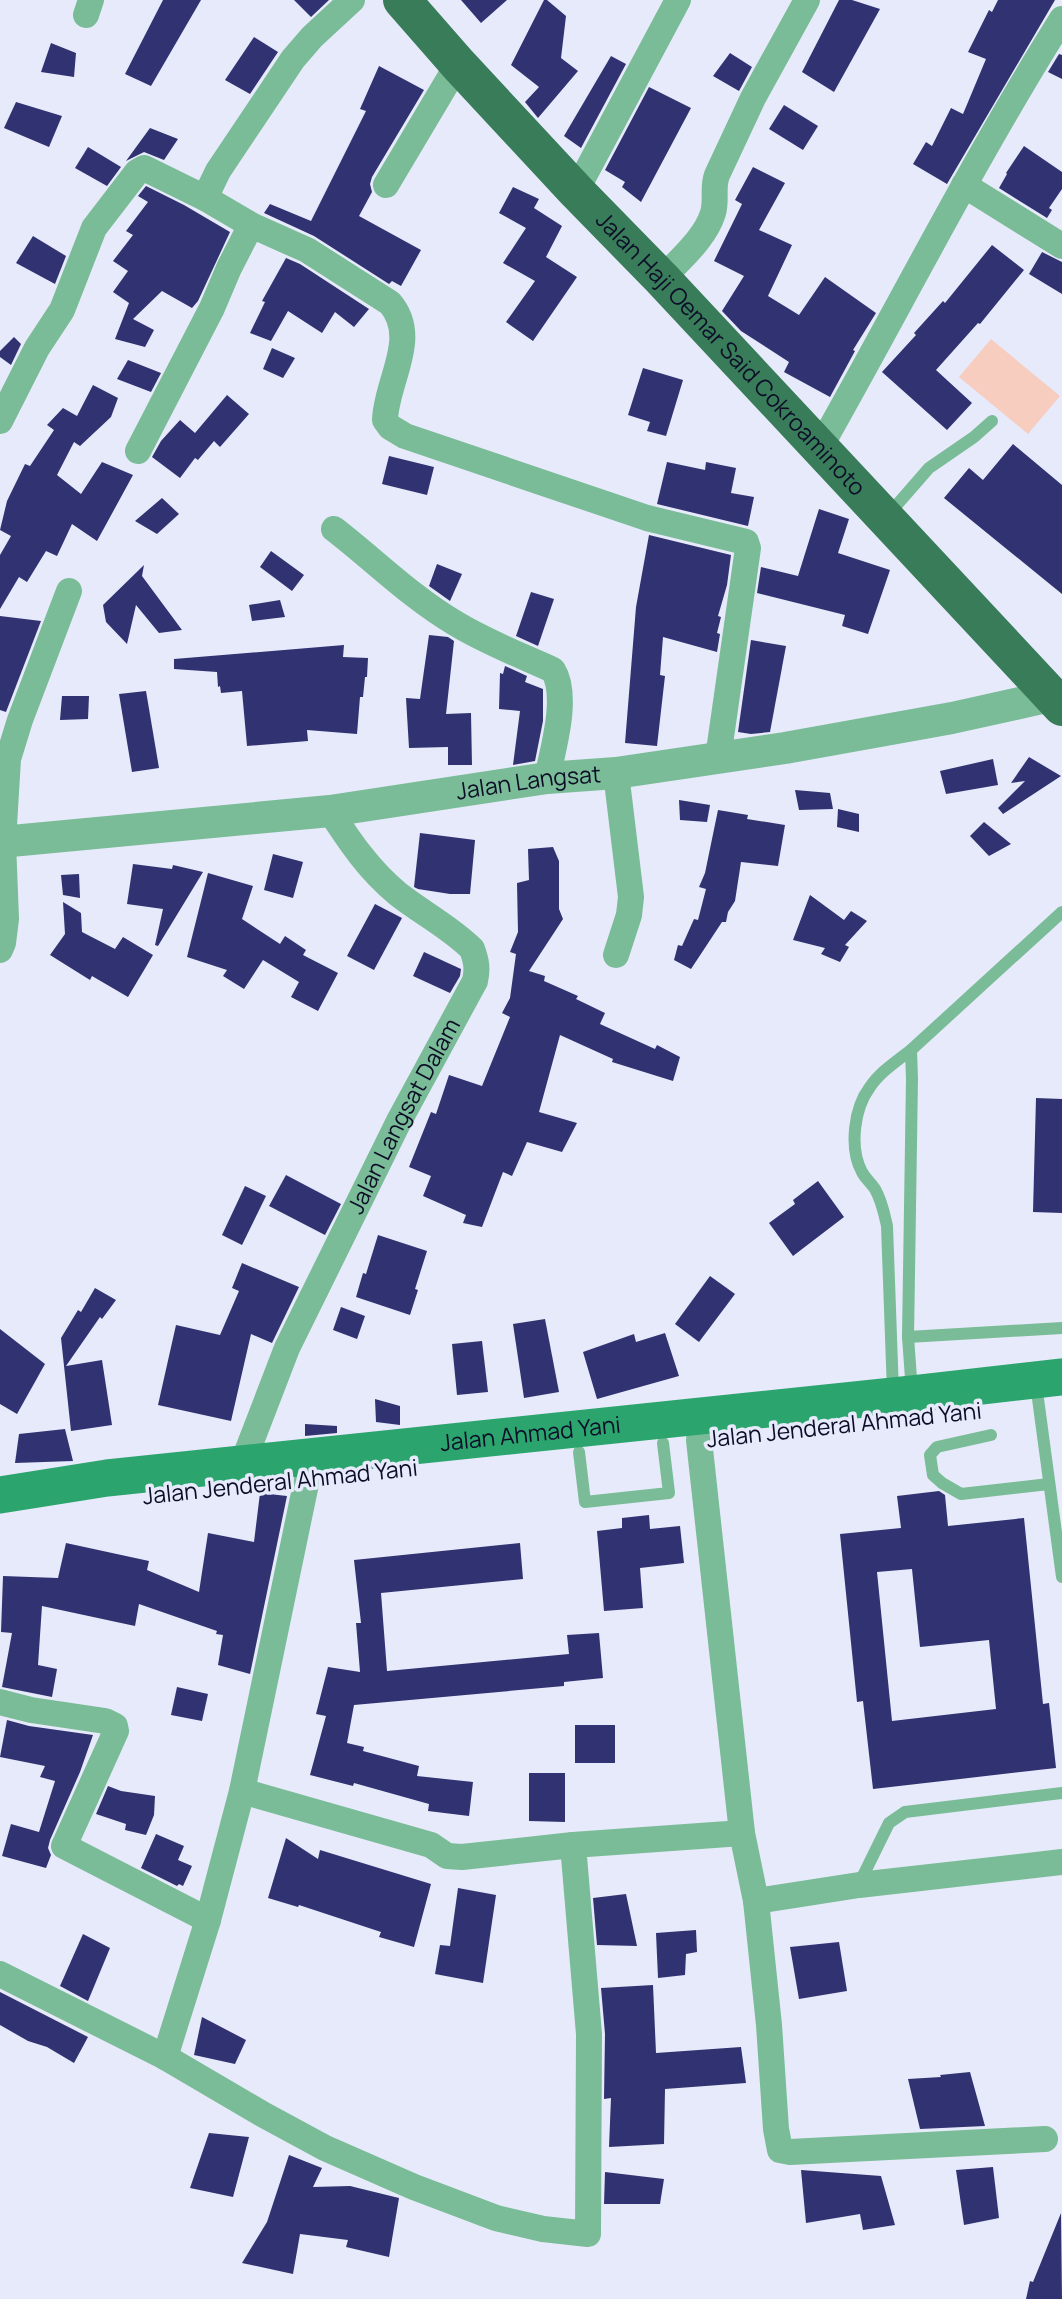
<svg xmlns="http://www.w3.org/2000/svg" width="1062" height="2299" font-family="Manrope,sans-serif">
<style>
.green{fill:#f6cdbf}
.building{fill:#313271;fill-rule:evenodd}
.lines{fill:none;stroke-linecap:round;stroke-linejoin:round}
.service{stroke:#79bc97;stroke-width:12}
.minor{stroke:#79bc97;stroke-width:26}
.tertiary{stroke:#79bc97;stroke-width:32}
.secondary{stroke:#2ba46e;stroke-width:37}
.trunk{stroke:#387c59;stroke-width:38}
.labels{text-anchor:middle;stroke-width:7;stroke-linejoin:round;paint-order:stroke}
.street-label{font-size:23px;fill:#0d0d28;stroke:#e7eafa}
</style>
<rect width="100%" height="100%" fill="#e7eafa"/>
<!-- green -->
<polygon class="green" points="991,339 1060,396 1028,434 959,377"/>
<!-- building -->
<g class="building">
<polygon points="163,0 201,0 151,86 125,74"/>
<polygon points="294,0 329,0 311,17"/>
<polygon points="461,0 507,0 481,23"/>
<polygon points="544,0 547,0 566,16 561,58 578,71 538,118 525,102 539,87 511,65"/>
<polygon points="839,0 852,0 880,9 834,92 802,72"/>
<polygon points="998,0 1055,0 947,184 913,164 926,142 932,146 951,108 963,114 986,59 968,52 989,10 992,12"/>
<polygon points="254,37 278,52 250,94 225,80"/>
<polygon points="51,43 76,53 74,77 41,72"/>
<polygon points="730,53 752,67 739,91 713,76"/>
<polygon points="1059,54 1062,55 1062,79 1048,72"/>
<polygon points="611,56 626,64 581,148 564,136"/>
<polygon points="379,66 424,90 372,177 370,184 372,192 359,216 421,250 401,286 392,281 389,284 314,236 264,213 270,204 311,221 366,111 360,109"/>
<polygon points="649,87 691,108 641,202 622,187 625,182 605,170"/>
<polygon points="16,102 62,116 49,147 4,128"/>
<polygon points="784,105 818,126 803,150 769,129"/>
<polygon points="150,128 178,139 164,160 144,152 126,161"/>
<polygon points="1024,146 1062,172 1062,189 1049,208 1052,210 1047,218 999,188 1007,174 1006,173"/>
<polygon points="88,147 121,167 107,186 75,168"/>
<polygon points="753,167 785,183 759,230 792,245 768,296 799,315 825,277 876,313 853,350 855,351 830,397 784,372 789,362 741,331 722,311 744,276 714,261 742,204 735,200"/>
<polygon points="146,186 184,205 230,232 198,301 192,308 162,291 133,319 154,330 145,347 115,339 129,303 113,292 128,271 113,261 133,235 126,231 148,202 138,196"/>
<polygon points="513,187 539,199 534,208 562,226 546,257 577,277 533,341 506,322 535,281 503,263 526,228 499,213"/>
<polygon points="33,236 66,256 55,284 16,263"/>
<polygon points="992,245 1024,270 980,324 978,323 936,370 972,403 947,430 882,372 916,335 914,333 943,301 945,303"/>
<polygon points="1042,252 1062,262 1062,294 1029,274"/>
<polygon points="286,258 300,264 369,309 354,327 335,312 322,333 288,311 271,341 250,333 265,302 262,301"/>
<polygon points="14,337 21,344 11,365 0,357 0,351"/>
<polygon points="272,348 295,358 283,378 263,369"/>
<polygon points="128,360 161,373 151,392 117,379"/>
<polygon points="643,368 683,380 666,436 647,431 650,422 628,415"/>
<polygon points="93,385 118,398 111,417 80,446 74,442 57,475 81,494 102,462 133,475 97,541 72,524 57,556 46,551 27,582 19,577 0,609 0,555 11,536 0,530 7,501 25,464 30,466 54,430 47,425 63,408 77,416"/>
<polygon points="227,395 249,414 220,447 214,441 198,460 195,458 180,478 152,457 161,441 180,420 195,433"/>
<polygon points="1013,444 1062,485 1062,594 944,498 969,468 983,480"/>
<polygon points="389,456 434,467 427,495 382,484"/>
<polygon points="667,462 705,470 706,462 736,468 731,493 754,497 748,526 657,504"/>
<polygon points="162,498 179,514 157,534 135,521"/>
<polygon points="819,509 849,519 838,553 890,570 868,634 842,626 845,615 757,593 761,567 798,576"/>
<polygon points="649,535 731,555 727,585 718,616 721,617 717,633 720,634 717,652 663,637 660,675 665,676 657,746 625,743 636,607"/>
<polygon points="271,551 304,575 292,591 260,567"/>
<polygon points="437,564 462,574 450,601 429,586"/>
<polygon points="144,565 142,576 182,630 159,633 136,605 127,644 106,622 103,605"/>
<polygon points="531,592 554,599 538,646 516,636"/>
<polygon points="280,600 285,617 252,621 249,605"/>
<polygon points="0,616 41,621 6,712 0,710"/>
<polygon points="429,635 448,637 454,641 446,714 471,713 472,765 448,765 448,747 409,748 406,698 420,699"/>
<polygon points="751,640 786,646 770,732 751,734 738,732"/>
<polygon points="344,645 343,657 368,658 367,677 365,677 363,697 360,697 357,734 307,730 308,741 247,746 242,691 221,693 220,686 218,687 217,672 174,669 174,659"/>
<polygon points="505,666 527,676 525,682 543,689 543,721 535,761 513,765 520,711 499,709 500,673 503,674"/>
<polygon points="146,691 159,768 132,772 119,694"/>
<polygon points="62,696 89,696 88,719 60,720"/>
<polygon points="1029,757 1061,776 1003,814 998,808 1025,781 1011,783"/>
<polygon points="993,759 998,785 946,794 940,771"/>
<polygon points="795,790 830,793 833,809 799,810"/>
<polygon points="679,800 710,805 707,822 680,820"/>
<polygon points="838,809 859,814 859,832 837,827"/>
<polygon points="718,810 748,815 747,819 785,825 778,866 741,862 735,901 728,912 726,922 722,922 691,969 674,960 678,945 682,946 694,919 698,920 706,889 699,887 705,873"/>
<polygon points="984,822 1011,844 989,856 970,836"/>
<polygon points="420,833 475,840 470,894 450,894 418,889 414,887"/>
<polygon points="553,847 559,861 559,909 563,919 529,971 545,976 544,981 578,996 576,999 605,1013 600,1024 655,1049 657,1045 680,1057 673,1081 612,1062 613,1059 560,1035 539,1112 577,1123 562,1152 527,1142 512,1176 503,1172 482,1227 463,1223 466,1215 423,1196 431,1176 409,1167 431,1112 436,1114 449,1075 482,1086 510,1017 502,1013 510,998 516,954 510,952 518,932 517,883 529,880 528,849"/>
<polygon points="273,854 303,862 293,898 264,890"/>
<polygon points="133,864 172,869 173,865 203,872 158,946 155,945 163,909 127,904"/>
<polygon points="208,873 253,886 242,919 280,944 285,936 306,950 303,955 338,973 318,1011 291,997 299,982 263,960 244,989 223,976 227,970 187,957"/>
<polygon points="79,874 80,898 63,895 61,875"/>
<polygon points="810,895 844,920 851,911 867,921 845,945 849,947 840,962 821,954 825,948 793,940"/>
<polygon points="63,902 81,913 82,932 115,949 123,937 153,955 128,997 92,976 90,980 50,955 65,934"/>
<polygon points="375,904 402,918 374,970 347,956"/>
<polygon points="424,952 461,969 460,976 450,993 413,976"/>
<polygon points="1036,1098 1062,1099 1062,1213 1033,1212"/>
<polygon points="286,1175 341,1204 325,1235 269,1206"/>
<polygon points="818,1181 844,1217 793,1256 769,1223 795,1204 793,1200"/>
<polygon points="245,1186 266,1196 242,1245 222,1235"/>
<polygon points="378,1235 427,1251 415,1289 418,1290 410,1315 356,1297 363,1273 366,1274"/>
<polygon points="242,1263 299,1287 272,1343 251,1334 231,1421 158,1405 176,1325 220,1335 239,1291 232,1288"/>
<polygon points="710,1276 735,1294 699,1342 675,1324"/>
<polygon points="95,1288 116,1300 102,1319 100,1317 66,1366 102,1360 112,1425 71,1431 61,1338 78,1310 81,1312"/>
<polygon points="341,1307 365,1316 357,1339 333,1330"/>
<polygon points="545,1319 559,1392 524,1398 513,1324"/>
<polygon points="0,1329 45,1364 17,1414 0,1404"/>
<polygon points="665,1333 679,1376 597,1399 583,1352 634,1334 636,1342"/>
<polygon points="482,1341 488,1392 457,1395 452,1344"/>
<polygon points="375,1399 400,1406 400,1425 376,1422"/>
<polygon points="305,1424 337,1426 337,1433 305,1436"/>
<polygon points="65,1429 73,1461 15,1463 19,1434"/>
<path d="M939 1491 945 1495 948 1526 1024 1518 1043 1704 1049 1703 1056 1768 873 1789 863 1701 857 1702 840 1534 901 1528 897 1496ZM912 1569 920 1647 989 1640 996 1709 892 1721 877 1572Z"/>
<polygon points="260,1493 287,1496 250,1674 218,1665 223,1635 216,1634 217,1631 139,1604 135,1626 42,1606 38,1665 57,1669 52,1697 2,1687 12,1633 1,1632 3,1576 58,1578 66,1543 149,1561 147,1570 199,1592 208,1533 254,1542"/>
<polygon points="649,1515 650,1529 680,1526 684,1563 640,1568 643,1608 604,1611 597,1531 622,1528 622,1518"/>
<polygon points="520,1543 523,1579 381,1593 387,1671 569,1654 567,1635 599,1633 603,1678 564,1682 564,1686 354,1705 347,1743 364,1747 363,1751 419,1766 417,1776 473,1782 469,1816 428,1811 429,1804 354,1783 353,1786 310,1775 326,1716 316,1714 328,1667 360,1672 356,1623 361,1623 354,1560"/>
<polygon points="177,1687 208,1694 202,1721 171,1715"/>
<polygon points="7,1720 29,1726 93,1735 80,1772 50,1840 48,1848 51,1855 46,1868 2,1856 11,1824 39,1832 55,1781 40,1777 45,1766 0,1757"/>
<rect x="575" y="1725" width="40" height="38"/>
<polygon points="529,1773 565,1773 565,1822 529,1821"/>
<polygon points="108,1786 121,1791 155,1796 154,1815 146,1835 125,1830 126,1824 96,1814"/>
<polygon points="156,1834 184,1846 178,1860 192,1866 183,1886 179,1884 177,1886 141,1868"/>
<polygon points="286,1838 318,1859 320,1850 431,1884 414,1947 379,1937 381,1932 299,1905 298,1907 268,1898"/>
<polygon points="458,1888 496,1895 483,1983 435,1974 440,1945 450,1946"/>
<polygon points="626,1894 637,1946 597,1945 593,1898"/>
<polygon points="696,1930 697,1952 686,1954 685,1975 658,1978 656,1933"/>
<polygon points="83,1934 110,1948 88,2001 60,1986"/>
<polygon points="839,1942 847,1991 799,1999 790,1947"/>
<polygon points="653,1985 656,2053 741,2047 746,2083 665,2089 664,2144 609,2147 611,2098 604,2099 605,2034 601,1988"/>
<polygon points="0,1992 88,2037 74,2063 47,2047 28,2041 0,2025"/>
<polygon points="202,2017 246,2040 235,2064 194,2055"/>
<polygon points="970,2072 985,2126 920,2129 908,2079 941,2077 940,2075"/>
<polygon points="209,2133 249,2137 233,2197 190,2188"/>
<polygon points="289,2155 322,2168 313,2187 350,2186 399,2198 389,2257 346,2247 348,2240 300,2234 293,2274 242,2263 267,2222"/>
<polygon points="993,2167 999,2218 964,2225 956,2170"/>
<polygon points="801,2170 881,2176 895,2225 863,2230 860,2214 806,2223"/>
<polygon points="605,2172 664,2179 660,2204 604,2204"/>
<polygon points="1061,2213 1062,2299 1026,2299 1030,2281 1033,2282"/>
</g>
<g class="lines">
<!-- service -->
<g class="service">
<polyline points="888,515 929,468 974,437 992,421"/>
<polyline points="911,1050 912,1079 908,1337 912,1392"/>
<polyline points="908,1337 1062,1328"/>
<polyline points="1036,1384 1062,1577"/>
<path d="M893 1392 887 1226C884 1213 882 1201 875 1189 871 1183 865 1178 862 1172 849 1148 854 1108 870 1087 880 1072 897 1061 911 1050L1062 912"/>
<polyline points="991,1435 937,1447 930,1455 933,1475 942,1483 961,1494 1049,1484"/>
<polyline points="579,1452 585,1502 669,1493 663,1443"/>
<polyline points="859,1884 889,1823 905,1812 1062,1793"/>
</g>
<!-- minor -->
<g class="minor">
<polyline points="86,15 91,0"/>
<polyline points="386,185 458,64"/>
<polyline points="964,185 1062,246"/>
<polyline points="576,191 678,0"/>
<polyline points="205,198 218,171 293,59 312,37 352,0"/>
<path d="M662 279C680 259 705 239 713 213 717 200 712 188 717 175L753 98 807 0"/>
<path d="M0 421 37 348 62 310 94 228 137 172 144 168 205 198 251 225 307 250 390 303C420 338 386 381 385 420L390 427 405 436 647 518 746 542 748 548 718 758"/>
<path d="M819 449C900 306 974 159 1062 19"/>
<polyline points="138,451 212,308 229,268 251,225"/>
<path d="M334 529C374 560 411 597 455 623 486 642 520 655 553 670 569 696 553 749 547 778"/>
<polyline points="616,773 631,897 629,915 616,955"/>
<polyline points="0,950 3,943 6,919 3,842 8,759 20,720 69,591"/>
<polyline points="699,1440 742,1833 756,1901 859,1885 1062,1862"/>
<path id="s1" d="M242 1465 287 1348 399 1121 475 981C478 968 476 960 472 949 450 927 422 913 398 894 369 870 350 842 330 811"/>
<polyline points="0,1702 31,1710 105,1721 115,1726 116,1731 64,1846 208,1920"/>
<polyline points="242,1791 431,1845 447,1856 462,1857 573,1845"/>
<polyline points="756,1901 769,2025 776,2129 780,2150 790,2152 1045,2139"/>
<polyline points="0,1974 165,2057 264,2115 325,2148 414,2187 496,2218 543,2229 588,2234 589,2034 573,1845 742,1833"/>
<polyline points="165,2057 208,1920 242,1791 307,1479"/>
</g>
<!-- tertiary -->
<path class="tertiary" id="s2" d="M0 842 330 811 547 778 616 773 785 748 952 718 1051 696"/>
<!-- secondary -->
<path class="secondary" id="s3" d="M0 1495 107 1478 912 1394 1062 1377"/>
<!-- trunk -->
<path class="trunk" id="s4" d="M402 0 458 64 576 191 662 279 1062 707"/>
</g>
<g class="labels">
<!-- street labels -->
<g class="street-label">
<text dy="8" stroke="none"><textPath href="#s4" startOffset="483">Jalan Haji Oemar Said Cokroaminoto</textPath></text>
<text dy="8" stroke="none"><textPath href="#s2" startOffset="532">Jalan Langsat</textPath></text>
<text dy="8" stroke="none"><textPath href="#s1" startOffset="385">Jalan Langsat Dalam</textPath></text>
<text transform="translate(844 1425) rotate(-6)" y="8">Jalan Jenderal Ahmad Yani</text>
<text dy="8" stroke="none"><textPath href="#s3" startOffset="534">Jalan Ahmad Yani</textPath></text>
<text transform="translate(280 1482) rotate(-6)" y="8">Jalan Jenderal Ahmad Yani</text>
</g>
</g>
</svg>
